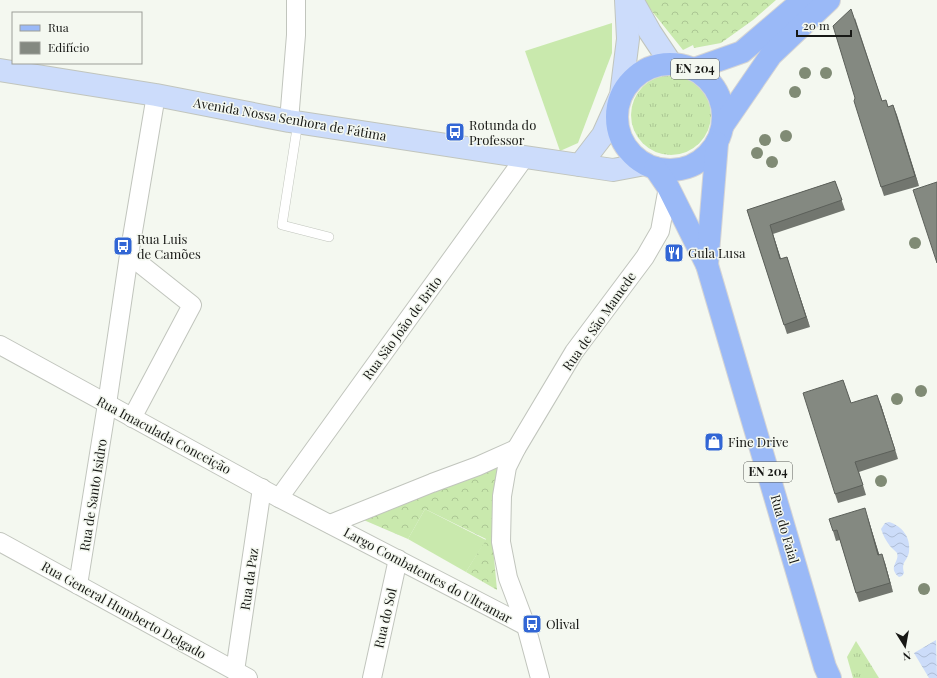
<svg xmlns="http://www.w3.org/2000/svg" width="937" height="678" font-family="'Playfair Display',serif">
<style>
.grass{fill:url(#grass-tufts)}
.forest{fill:url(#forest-crowns)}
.garden{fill:#c9e9ad}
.water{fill:url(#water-waves)}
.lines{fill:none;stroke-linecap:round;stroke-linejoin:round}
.lane-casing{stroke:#c1c5bd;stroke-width:10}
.street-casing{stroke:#c1c5bd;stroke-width:20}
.secondary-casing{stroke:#c1c5bd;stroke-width:24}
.primary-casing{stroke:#d5d5d5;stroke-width:24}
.lane{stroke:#fff;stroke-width:9}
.street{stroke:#fff;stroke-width:18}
.secondary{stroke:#ccdcfb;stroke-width:22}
.primary{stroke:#9ab9f7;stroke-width:22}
.tree{fill:#808b75}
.wall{fill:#72766f}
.shaded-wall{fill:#5c605a}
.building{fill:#848981;stroke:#5c605a}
.labels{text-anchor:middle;stroke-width:3;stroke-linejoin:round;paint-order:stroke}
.shield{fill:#f4f8f0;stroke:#595b57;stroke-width:1}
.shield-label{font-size:12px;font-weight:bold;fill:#171815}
.street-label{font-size:13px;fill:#171815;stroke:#f4f8f0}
.poi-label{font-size:13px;fill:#171815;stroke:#f4f8f0;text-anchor:start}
</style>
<defs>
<pattern id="grass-tufts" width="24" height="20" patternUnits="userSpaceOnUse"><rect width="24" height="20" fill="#c9e9ad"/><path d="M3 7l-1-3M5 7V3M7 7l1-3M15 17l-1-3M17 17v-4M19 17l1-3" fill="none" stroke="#acc794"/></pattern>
<pattern id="forest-crowns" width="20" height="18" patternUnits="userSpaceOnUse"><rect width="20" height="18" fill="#c9e9ad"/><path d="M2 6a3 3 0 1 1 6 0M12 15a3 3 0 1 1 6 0" fill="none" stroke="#acc794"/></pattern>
<pattern id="water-waves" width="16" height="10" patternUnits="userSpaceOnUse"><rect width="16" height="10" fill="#ccdcf9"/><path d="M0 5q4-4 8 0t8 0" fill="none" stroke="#aebcd5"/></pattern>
</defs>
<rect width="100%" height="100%" fill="#f4f8f0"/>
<!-- grass -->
<g class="grass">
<circle cx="671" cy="115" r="40"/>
<polygon points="856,641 879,678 853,678 847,657"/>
</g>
<!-- forest -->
<g class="forest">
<polygon points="643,0 776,0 753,20 721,43 694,48 693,45 683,50"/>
<polygon points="500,465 492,536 497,590 466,572 486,539 425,509 408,539 359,518"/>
</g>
<!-- garden -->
<g class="garden">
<polygon points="612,23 612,53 578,143 560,151 525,51"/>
<polygon points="425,509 486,540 466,572 408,539"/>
</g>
<!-- water -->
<g class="water">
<path d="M889 522C902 526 911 537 909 552 907 562 901 561 904 573L902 576 899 577C887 567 900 562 897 553 895 551 892 548 890 546 886 541 883 535 881 529L885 523Z"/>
<polygon points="936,640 937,678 929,678 914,653"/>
</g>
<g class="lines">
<defs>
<polyline id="lane" points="298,122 282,225 329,237"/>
<g id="street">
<polyline points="289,121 296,35 296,0"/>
<polyline points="129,255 192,305 132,418"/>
<polyline points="0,345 279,498 526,626"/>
<polyline points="279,498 525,157"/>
<polyline points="330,524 432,483 478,466 516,449"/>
<polyline points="0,542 248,678"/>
<polyline points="78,585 107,404 129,255 156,95"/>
<polyline points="235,671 262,488"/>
<polyline points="372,678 398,559"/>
<polyline points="540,678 526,626 508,578 501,542 502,496 507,467 516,449 574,352 645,257 660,231 668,187"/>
</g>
<g id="secondary">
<polyline points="632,0 650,32 670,62"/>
<polyline points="0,70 156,95 289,121 525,157 613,170 645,164"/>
<polyline points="580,165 603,135 621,95 628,39 626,0"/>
</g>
<g id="primary">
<circle cx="670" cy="117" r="53"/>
<polyline points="694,69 742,52 803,0"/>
<polyline points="723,125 771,55 829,0"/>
<polyline points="655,168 668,187 707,265 825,667 830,678"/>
<polyline points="707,265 717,143"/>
</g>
</defs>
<!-- lane casing -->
<use href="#lane" class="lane-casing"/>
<!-- street casing -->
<use href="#street" class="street-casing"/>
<!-- secondary casing -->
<use href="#secondary" class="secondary-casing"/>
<!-- primary casing -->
<use href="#primary" class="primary-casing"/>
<!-- lane -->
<use href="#lane" class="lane"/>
<!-- street -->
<use href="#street" class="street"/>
<!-- secondary -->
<use href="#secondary" class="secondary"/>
<!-- primary -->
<use href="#primary" class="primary"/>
</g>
<!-- trees -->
<g class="tree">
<circle cx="805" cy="73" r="6"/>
<circle cx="826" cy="73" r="6"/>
<circle cx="795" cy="92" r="6"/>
<circle cx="786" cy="136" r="6"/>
<circle cx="765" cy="140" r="6"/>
<circle cx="757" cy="153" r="6"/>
<circle cx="772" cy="162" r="6"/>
<circle cx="915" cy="243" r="6"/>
<circle cx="921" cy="391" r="6"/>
<circle cx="897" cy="399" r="6"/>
<circle cx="881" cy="481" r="6"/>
<circle cx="924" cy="589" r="6"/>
</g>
<!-- wall -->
<g class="wall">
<polygon points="855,18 882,101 889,107 893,105 919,186 884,196 881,187 855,98"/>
<polygon points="835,181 845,210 773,234 781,259 787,257 810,327 787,334 747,210"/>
<polygon points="843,380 851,403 881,405 898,459 859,472 866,495 838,503 835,494"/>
<polygon points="868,518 879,554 885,563 893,592 859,602 856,593 840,540 836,541 833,531"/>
</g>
<!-- shaded-wall -->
<g class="shaded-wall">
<polygon points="893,105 897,115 919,186 915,176"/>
<polygon points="770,225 773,234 784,269 780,259"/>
<polygon points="787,257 790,267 810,327 806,317"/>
<polygon points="877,395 881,405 898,459 895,450"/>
<polygon points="865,508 868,518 882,564 878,555"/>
<polygon points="882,554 885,563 893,592 890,583"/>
</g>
<!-- building -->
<g class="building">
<polygon points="851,9 882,101 886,100 888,107 893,105 915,176 881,187 854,101 855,98 833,26"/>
<polygon points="835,181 842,200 770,225 780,259 787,257 806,317 784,325 747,210"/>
<polygon points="937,182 937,263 913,190"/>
<polygon points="843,380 851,403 877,395 895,450 855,462 863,485 835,494 803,393"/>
<polygon points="865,508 878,555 882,554 890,583 856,593 837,530 833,531 829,519"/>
</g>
<!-- icons -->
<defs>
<symbol id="bus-square" viewBox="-11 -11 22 22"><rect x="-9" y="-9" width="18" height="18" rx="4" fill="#3266d5" stroke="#f4f8f0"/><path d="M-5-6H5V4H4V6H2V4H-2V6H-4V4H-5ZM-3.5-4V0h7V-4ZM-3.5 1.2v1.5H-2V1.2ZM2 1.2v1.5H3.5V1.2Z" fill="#fff"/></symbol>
<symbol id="restaurant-square" viewBox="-11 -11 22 22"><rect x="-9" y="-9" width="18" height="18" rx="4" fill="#3266d5" stroke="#f4f8f0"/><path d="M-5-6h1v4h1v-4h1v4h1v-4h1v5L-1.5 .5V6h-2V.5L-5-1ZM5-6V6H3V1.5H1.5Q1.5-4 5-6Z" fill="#fff"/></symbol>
<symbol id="shop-square" viewBox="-11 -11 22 22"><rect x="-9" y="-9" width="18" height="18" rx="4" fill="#3266d5" stroke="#f4f8f0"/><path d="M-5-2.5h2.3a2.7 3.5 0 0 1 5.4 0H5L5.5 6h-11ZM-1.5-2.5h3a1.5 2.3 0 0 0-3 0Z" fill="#fff"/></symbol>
</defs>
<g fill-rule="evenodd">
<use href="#bus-square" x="444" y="121" width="22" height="22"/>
<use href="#bus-square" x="112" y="235" width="22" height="22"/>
<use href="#restaurant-square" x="663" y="242" width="22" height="22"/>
<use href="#shop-square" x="703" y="431" width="22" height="22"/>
<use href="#bus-square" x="521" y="613" width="22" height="22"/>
</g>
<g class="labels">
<!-- shield labels -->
<g class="shield">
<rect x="671" y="59" width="48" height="20" rx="3"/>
<rect x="744" y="462" width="48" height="20" rx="3"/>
</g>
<g class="shield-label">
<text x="695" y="73">EN 204</text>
<text x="768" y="476">EN 204</text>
</g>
<!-- street labels -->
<g class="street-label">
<text transform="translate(290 119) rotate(10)" y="5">Avenida Nossa Senhora de Fátima</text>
<text transform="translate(599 321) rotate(-55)" y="5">Rua de São Mamede</text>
<text transform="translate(402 328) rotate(-54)" y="5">Rua São João de Brito</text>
<text transform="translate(164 435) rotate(28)" y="5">Rua Imaculada Conceição</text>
<text transform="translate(93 495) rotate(-81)" y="5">Rua de Santo Isidro</text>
<text transform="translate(785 529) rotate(74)" y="5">Rua do Faial</text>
<text transform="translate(428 575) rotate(28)" y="5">Largo Combatentes do Ultramar</text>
<text transform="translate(249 579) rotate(-82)" y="5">Rua da Paz</text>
<text transform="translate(124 610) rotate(29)" y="5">Rua General Humberto Delgado</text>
<text transform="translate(385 618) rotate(-77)" y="5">Rua do Sol</text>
</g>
<!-- poi labels -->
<g class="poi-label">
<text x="469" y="130">Rotunda do<tspan x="469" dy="15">Professor</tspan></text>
<text x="137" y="244">Rua Luis<tspan x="137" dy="15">de Camões</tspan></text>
<text x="688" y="258">Gula Lusa</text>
<text x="728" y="447">Fine Drive</text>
<text x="546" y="629">Olival</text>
</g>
</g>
<!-- legend -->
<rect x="12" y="12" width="130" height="52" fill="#f4f8f0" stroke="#9c9e98"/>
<rect x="20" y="25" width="20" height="6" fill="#9ab9f7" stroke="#9c9e98"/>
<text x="48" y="32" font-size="12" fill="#171815">Rua</text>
<rect x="20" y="42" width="20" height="12" fill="#848981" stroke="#9c9e98"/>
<text x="48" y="52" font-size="12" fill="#171815">Edifício</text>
<!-- north arrow -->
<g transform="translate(905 646) rotate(169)" stroke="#f4f8f0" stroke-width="3" paint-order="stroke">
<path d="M0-3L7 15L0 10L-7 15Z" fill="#171815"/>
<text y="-6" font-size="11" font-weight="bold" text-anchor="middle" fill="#171815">N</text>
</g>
<!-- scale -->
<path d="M797 30v6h54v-6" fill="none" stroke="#171815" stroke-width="2"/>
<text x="803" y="30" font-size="12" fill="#171815" stroke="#f4f8f0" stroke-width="3" paint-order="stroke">20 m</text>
</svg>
